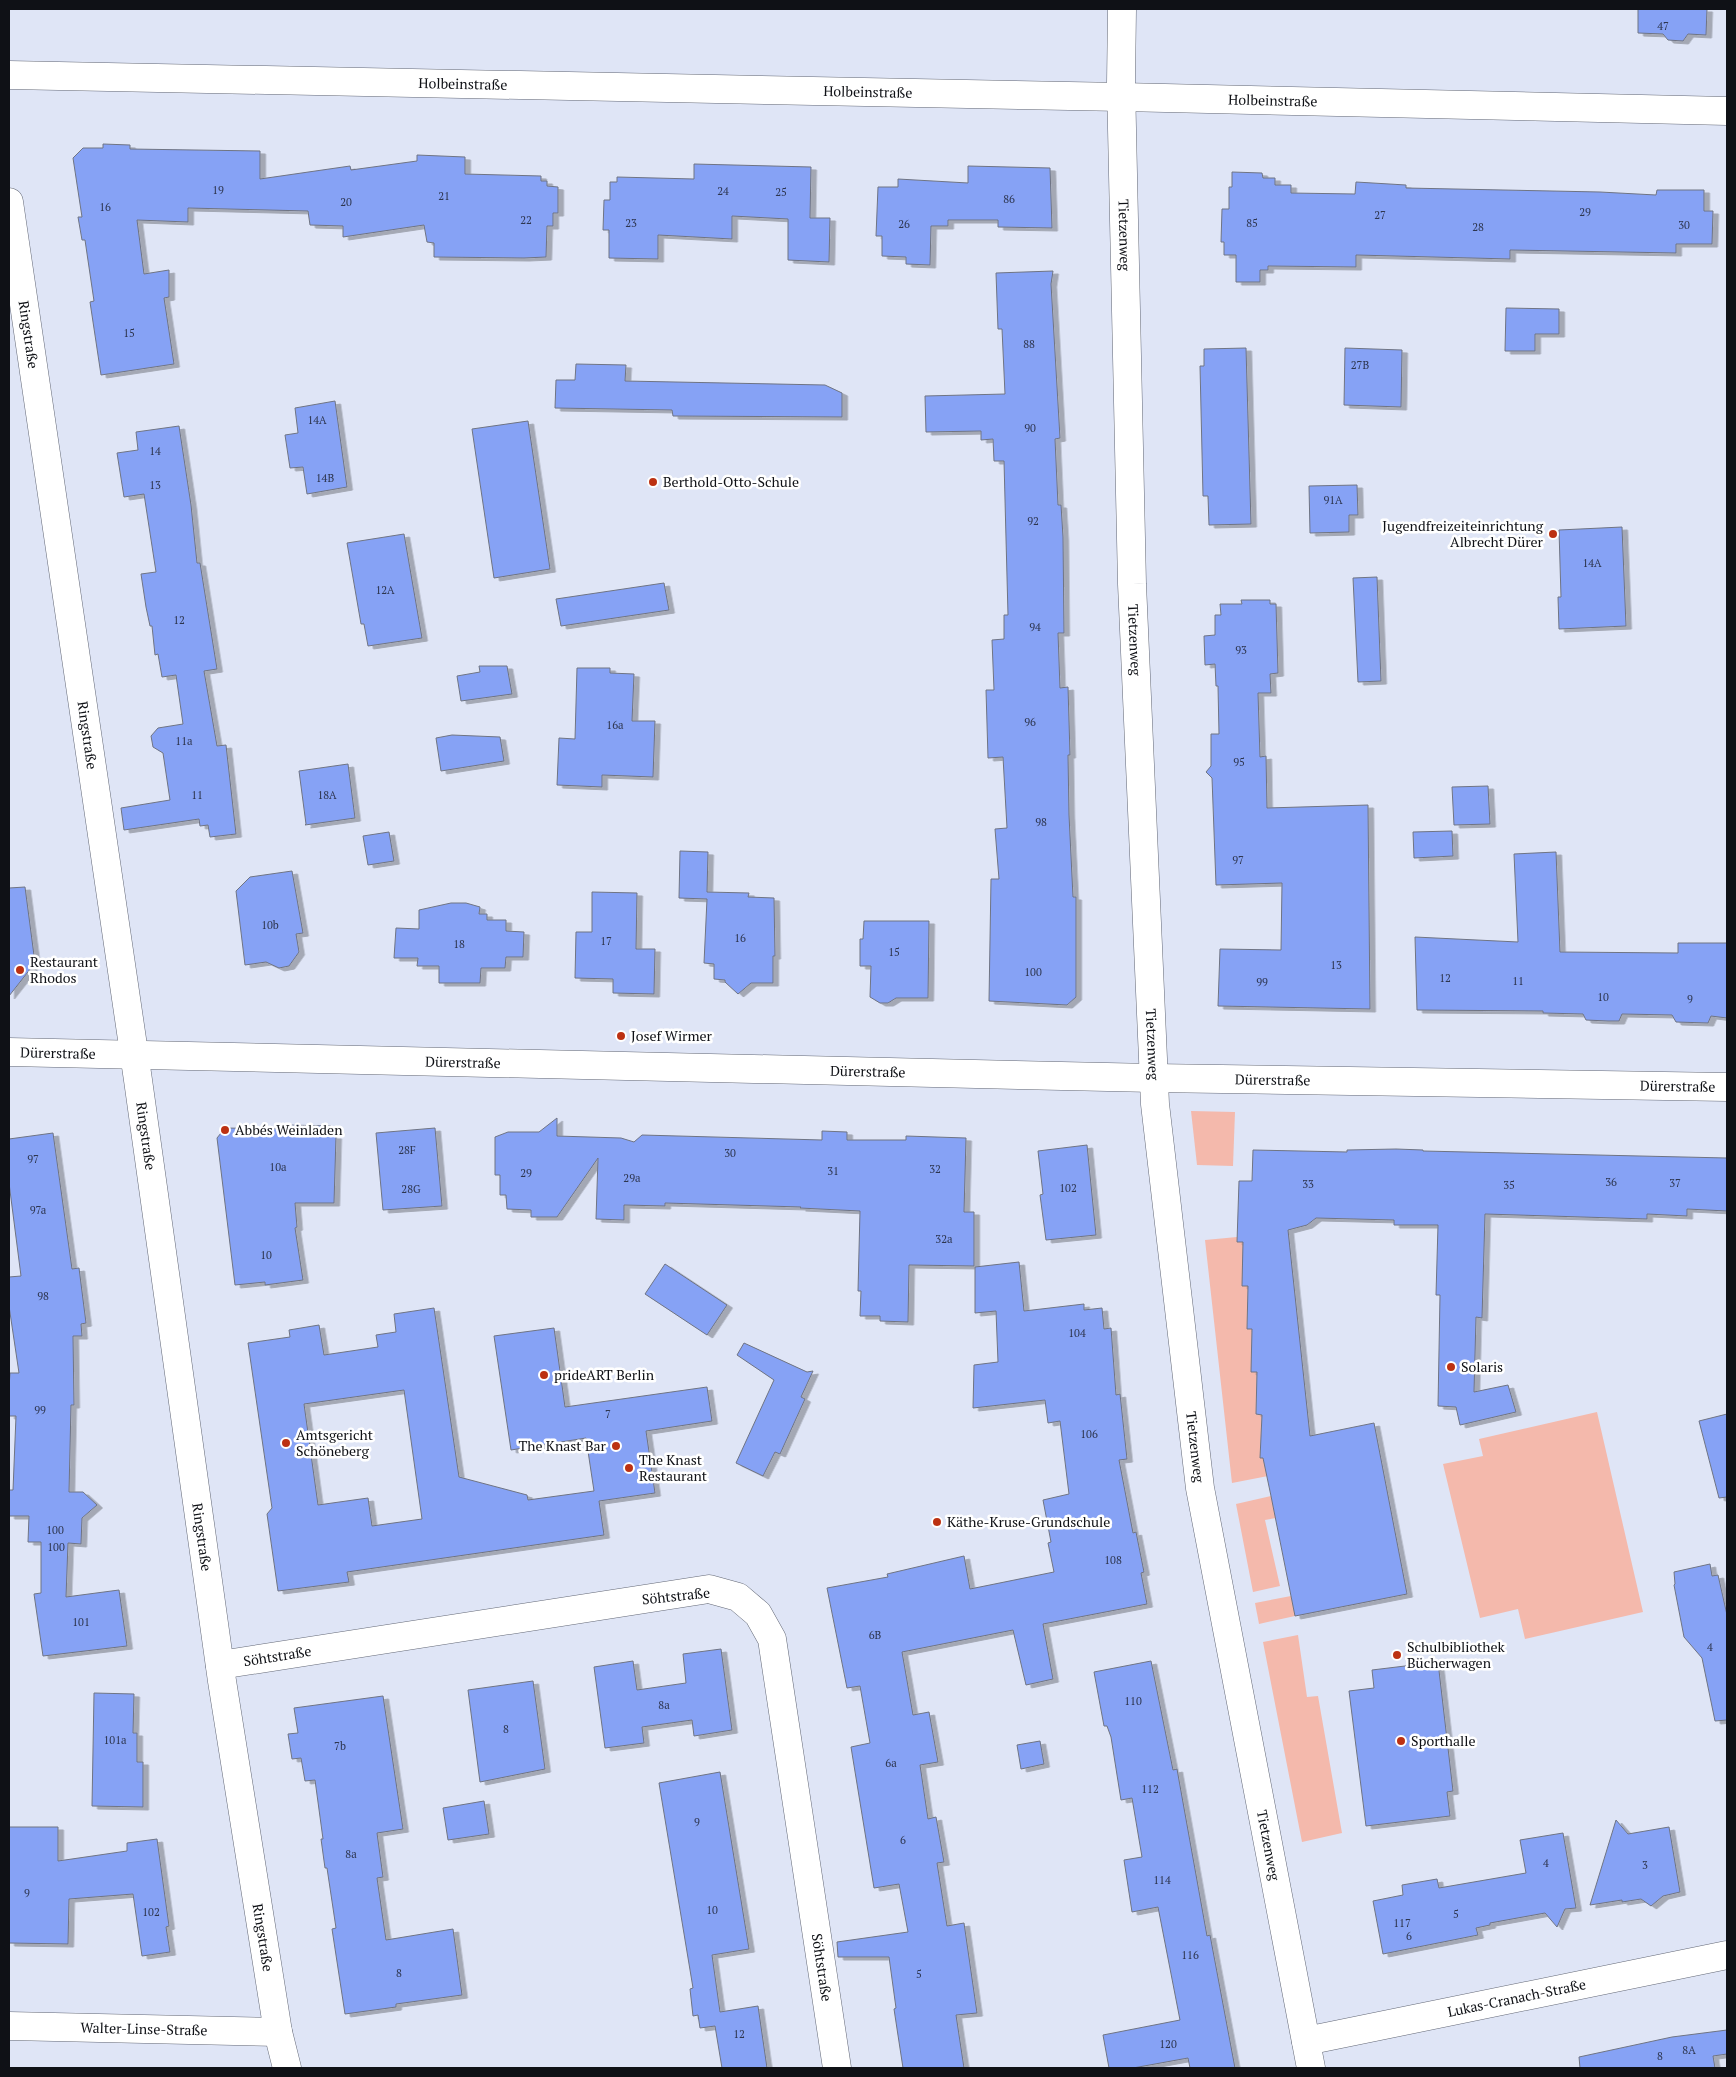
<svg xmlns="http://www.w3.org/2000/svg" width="1736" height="2077" font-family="'PT Serif',serif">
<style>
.green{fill:#f4b9ac}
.building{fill:#86a2f5;stroke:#6f7483;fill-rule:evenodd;filter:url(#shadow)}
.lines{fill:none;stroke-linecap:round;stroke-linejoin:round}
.minor-casing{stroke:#636876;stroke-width:29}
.minor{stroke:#fff;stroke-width:28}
.poi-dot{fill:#bc3112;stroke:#fff;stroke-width:2}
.labels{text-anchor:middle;stroke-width:5;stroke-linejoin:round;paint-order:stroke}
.number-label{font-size:11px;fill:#2d354e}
.street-label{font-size:14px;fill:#0f1116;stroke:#fff}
.poi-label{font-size:14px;fill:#0f1116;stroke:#fff;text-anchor:start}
</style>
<defs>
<filter id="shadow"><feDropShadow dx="5.5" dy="3" stdDeviation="0" flood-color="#0004"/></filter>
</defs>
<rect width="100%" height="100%" fill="#dfe5f6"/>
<!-- green -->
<g class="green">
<polygon points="1191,1111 1235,1112 1233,1166 1197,1165"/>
<polygon points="1237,1237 1237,1242 1243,1242 1248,1286 1247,1328 1252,1329 1257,1372 1256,1414 1262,1415 1260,1457 1266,1458 1268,1476 1232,1483 1205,1240"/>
<polygon points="1597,1412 1643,1612 1525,1639 1518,1609 1480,1618 1443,1464 1483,1456 1479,1439"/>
<polygon points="1271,1496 1276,1518 1265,1520 1280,1586 1253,1592 1236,1504"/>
<polygon points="1291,1596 1295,1616 1259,1624 1255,1603"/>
<polygon points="1298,1635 1307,1697 1318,1696 1342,1833 1302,1842 1263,1642"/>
</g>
<!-- building -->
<g class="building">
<polygon points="1638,9 1707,9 1706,35 1688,34 1683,41 1668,40 1663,34 1638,33"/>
<polygon points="103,144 130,145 130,149 260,151 260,179 350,166 351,170 417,161 417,155 465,157 465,174 541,176 541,181 547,181 547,186 558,187 558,213 553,213 553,226 547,226 546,257 524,258 434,257 434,243 427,242 424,225 343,237 343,226 310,225 308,211 188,208 188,222 137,220 144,274 169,270 169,297 164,298 174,364 101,375 90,302 94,301 85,240 82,240 78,217 82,217 73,158 83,148 103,148"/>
<polygon points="694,164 811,167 810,218 830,218 829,262 788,260 788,219 732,216 732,239 658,235 658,259 609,258 609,230 603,230 604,200 610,200 610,182 617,182 617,177 694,179"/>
<polygon points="968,166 1050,168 1052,228 998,227 998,220 948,220 948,226 931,226 930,265 906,264 906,257 882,256 882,236 876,236 878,187 898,187 898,179 968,183"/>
<polygon points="1232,172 1262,173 1263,178 1275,178 1275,185 1291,185 1291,193 1355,194 1356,182 1406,185 1406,188 1600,192 1656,195 1657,190 1704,190 1704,211 1713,211 1712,244 1676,244 1676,253 1510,250 1510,259 1356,255 1356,267 1268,266 1268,270 1260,270 1260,282 1236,282 1236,255 1224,255 1224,242 1221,242 1222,209 1229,209 1229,187 1232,187"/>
<polygon points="1053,271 1051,284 1060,438 1055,439 1058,505 1061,505 1063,537 1064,633 1058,633 1060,688 1068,687 1070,755 1068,755 1069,815 1073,897 1076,897 1076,997 1067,1005 989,1001 991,879 999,879 995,829 1007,828 1003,757 988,758 986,690 994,690 992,640 1004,639 1004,615 1008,615 1004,461 994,461 993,439 981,440 981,431 926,432 925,396 1005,394 1002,329 998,329 996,273"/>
<polygon points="1506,308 1559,309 1559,334 1535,334 1535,351 1505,351"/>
<polygon points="1246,348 1251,524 1209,525 1208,496 1203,496 1200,366 1204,366 1204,349"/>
<polygon points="1345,348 1402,350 1401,407 1344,405"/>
<polygon points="576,364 626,365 625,381 825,385 842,393 842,417 673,416 672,410 555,408 556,380 575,380"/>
<polygon points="335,401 347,487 307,494 303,467 290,468 285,435 298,433 295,408"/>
<polygon points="528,421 550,569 494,578 472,429"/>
<polygon points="179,426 191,505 197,563 200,563 217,669 204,671 217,746 226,745 236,834 210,837 208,825 200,826 199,819 124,830 121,808 170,800 163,753 153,747 151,736 158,728 183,724 176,675 162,677 158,654 155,655 152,626 150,626 146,607 141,574 156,572 144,494 124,497 117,453 138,450 136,432"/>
<polygon points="1357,485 1358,515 1349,515 1349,532 1310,533 1309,486"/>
<polygon points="1622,527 1626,626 1559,629 1558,597 1561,597 1559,530"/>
<polygon points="404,534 422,638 368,646 364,624 361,624 347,543"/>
<polygon points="1377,577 1381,681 1358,682 1353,578"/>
<polygon points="664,583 669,610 561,626 556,599"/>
<polygon points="1241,600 1270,600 1270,604 1276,604 1278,673 1270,674 1271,693 1258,693 1260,757 1266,756 1267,808 1368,805 1370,1009 1218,1006 1220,949 1281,950 1282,883 1216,885 1212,778 1206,772 1211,766 1211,734 1219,734 1218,686 1216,686 1215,664 1205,665 1204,636 1215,635 1215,615 1221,615 1220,604 1242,604"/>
<polygon points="479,666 507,666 512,694 461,701 457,676 480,672"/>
<polygon points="577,668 610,668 610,673 634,674 632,721 655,721 653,777 602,775 602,787 557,785 559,738 575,739"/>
<polygon points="452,735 500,737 504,761 441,771 436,738"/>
<polygon points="348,764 355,818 305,825 306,824 299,771"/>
<polygon points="1488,786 1490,824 1454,825 1452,787"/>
<polygon points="1452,831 1453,856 1414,858 1413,832"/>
<polygon points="389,832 394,861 368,865 363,836"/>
<polygon points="680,851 708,852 707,892 749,893 748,897 774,898 775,956 773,956 773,983 751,983 738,994 725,982 725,980 714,979 714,964 704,963 707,899 679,898"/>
<polygon points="1556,852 1560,952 1678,953 1678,943 1727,943 1727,1018 1711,1016 1708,1023 1676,1022 1672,1015 1622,1014 1619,1021 1608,1021 1586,1020 1583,1014 1543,1013 1543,1011 1417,1010 1415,937 1518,942 1514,854"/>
<polygon points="292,871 303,933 296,934 299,952 289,966 279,968 266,962 245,965 236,891 250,877"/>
<polygon points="25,887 35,963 9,996 9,888"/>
<polygon points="592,892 637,893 636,949 655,949 654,994 613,993 613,979 575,978 576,932 592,932"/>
<polygon points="451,903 466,903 480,907 479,914 487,914 487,920 506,920 506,931 524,932 523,957 506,957 505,968 481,968 480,983 439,983 439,966 417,966 418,958 394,958 396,928 419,929 419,910"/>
<polygon points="864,921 929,921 928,998 896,998 888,1003 880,1003 870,997 871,966 860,966 860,939 863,939"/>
<polygon points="557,1118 557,1136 621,1138 634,1142 642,1135 822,1140 822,1131 847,1132 847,1140 906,1140 906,1136 966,1138 964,1212 974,1212 974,1266 909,1265 908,1322 880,1321 880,1316 860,1316 861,1291 858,1291 860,1211 800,1208 801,1207 665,1203 665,1206 624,1205 624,1220 596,1219 598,1158 557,1217 531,1217 531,1210 507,1209 506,1195 500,1195 500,1175 495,1175 495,1137 508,1132 539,1132"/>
<polygon points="287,1125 331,1126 331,1136 336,1136 334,1203 295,1203 297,1227 295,1228 303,1280 265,1285 265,1282 235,1285 217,1138 225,1128 286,1129"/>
<polygon points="435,1128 442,1206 383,1210 376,1133"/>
<polygon points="53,1133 72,1269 79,1268 86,1323 81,1324 82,1336 73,1336 74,1405 71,1405 69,1492 83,1492 97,1505 82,1518 81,1544 68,1543 66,1597 119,1590 127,1646 43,1656 34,1594 41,1593 41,1542 28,1542 29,1516 9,1516 9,1490 13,1490 16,1416 9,1416 9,1387 10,1373 19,1373 9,1306 9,1277 21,1276 9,1183 9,1139"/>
<polygon points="1087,1145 1096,1235 1046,1240 1040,1195 1043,1194 1038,1151"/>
<polygon points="1396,1149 1423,1150 1423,1151 1727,1158 1727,1211 1687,1209 1687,1216 1647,1214 1647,1219 1485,1214 1482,1318 1476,1317 1474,1392 1508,1385 1516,1412 1460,1425 1456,1407 1438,1406 1440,1295 1436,1295 1438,1225 1394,1225 1394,1220 1316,1218 1307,1225 1288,1230 1310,1436 1374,1423 1407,1594 1295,1616 1271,1496 1263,1458 1260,1458 1262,1415 1256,1414 1257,1372 1251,1372 1252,1329 1247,1329 1248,1286 1242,1286 1243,1242 1237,1242 1239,1181 1252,1181 1253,1150 1347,1152 1347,1150"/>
<polygon points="1019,1262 1024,1311 1084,1304 1084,1310 1102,1308 1104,1329 1111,1328 1116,1395 1120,1394 1127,1459 1119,1460 1133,1533 1136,1532 1144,1572 1141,1573 1147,1604 1043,1624 1053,1679 1026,1685 1013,1630 902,1652 913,1715 929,1712 938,1762 920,1765 928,1819 936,1817 944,1862 937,1863 947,1926 964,1923 977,2013 956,2015 964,2068 903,2068 894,2009 896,2008 889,1957 838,1957 837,1942 908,1932 899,1884 874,1888 851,1747 870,1743 860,1686 847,1688 827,1588 888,1577 887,1574 964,1556 970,1589 1054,1572 1048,1543 1051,1542 1043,1500 1069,1494 1060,1421 1048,1423 1045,1400 973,1408 974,1365 998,1362 996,1311 975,1313 975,1267"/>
<polygon points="665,1264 727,1305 707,1335 645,1294"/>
<path d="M434 1308 459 1477 527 1495 528 1500 594 1491 586 1438 511 1450 494 1336 554 1328 565 1407 707 1387 712 1421 646 1431 655 1493 599 1501 604 1535 347 1572 349 1582 278 1591 267 1514 272 1508 248 1343 290 1337 289 1330 319 1325 324 1355 378 1347 376 1335 396 1332 394 1314ZM404 1390 422 1519 372 1526 368 1498 318 1505 304 1404Z"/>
<polygon points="744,1343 807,1372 813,1371 801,1397 805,1399 780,1454 775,1452 763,1476 736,1463 774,1380 737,1355"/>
<polygon points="1727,1414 1727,1497 1719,1498 1699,1421"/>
<polygon points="1710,1564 1712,1576 1718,1575 1727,1615 1727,1720 1715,1721 1702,1658 1684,1637 1674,1585 1675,1584 1674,1572"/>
<polygon points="721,1649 732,1730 694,1736 692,1720 642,1727 644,1743 605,1748 594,1667 633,1661 637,1690 686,1683 683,1654"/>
<polygon points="1151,1661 1173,1770 1177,1769 1207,1936 1210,1935 1235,2068 1190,2068 1188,2058 1133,2068 1109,2068 1103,2035 1180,2020 1158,1907 1132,1912 1124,1860 1142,1857 1132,1798 1121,1800 1111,1737 1107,1726 1104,1726 1094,1672"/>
<polygon points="1438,1662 1453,1791 1447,1792 1450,1816 1366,1826 1349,1691 1374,1688 1372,1670"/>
<polygon points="533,1681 545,1769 480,1782 468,1690"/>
<polygon points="94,1693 134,1694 133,1733 137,1733 137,1762 143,1762 143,1807 92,1806"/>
<polygon points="383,1696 403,1829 377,1833 383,1877 377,1878 386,1940 453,1929 462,1995 396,2004 396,2007 345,2014 332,1929 336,1928 327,1868 325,1868 321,1839 323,1839 315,1780 305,1781 301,1758 292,1759 288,1734 298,1733 294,1708"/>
<polygon points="1040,1741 1044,1764 1021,1769 1017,1745"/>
<polygon points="720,1772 749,1949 712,1955 720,2012 758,2006 767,2068 722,2068 715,2026 700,2028 698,2015 693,2016 690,1989 693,1988 659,1783"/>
<polygon points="484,1801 489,1834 448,1840 443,1808"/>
<polygon points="1616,1820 1628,1834 1669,1827 1680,1892 1663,1896 1651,1906 1641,1899 1622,1902 1622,1900 1590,1905"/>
<polygon points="9,1827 58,1827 58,1861 127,1851 127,1843 157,1839 169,1926 166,1927 170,1952 142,1956 133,1894 69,1899 68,1944 9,1943"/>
<polygon points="1563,1833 1576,1908 1565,1909 1557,1927 1545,1913 1490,1923 1490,1925 1476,1928 1478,1935 1383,1954 1373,1901 1403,1895 1402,1885 1437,1879 1439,1888 1526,1873 1520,1840"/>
<polygon points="1727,2030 1727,2054 1713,2056 1715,2068 1580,2068 1579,2057 1672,2037"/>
</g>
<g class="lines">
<defs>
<g id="minor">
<path id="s1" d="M1122 9 1121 83 1132 584 1155 1104 1200 1488 1311 2068"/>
<path id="s2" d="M9 75 1122 97 1727 111"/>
<path id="s3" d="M9 202 138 1080 222 1681 278 2032 287 2068"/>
<path id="s4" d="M9 1052 1153 1078 1727 1087"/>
<path id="s5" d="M220 1665 709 1589 738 1597 758 1614 772 1639 837 2068"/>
<path id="s6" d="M9 2026 278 2032"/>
<path id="s7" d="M1306 2041 1727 1955"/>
</g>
</defs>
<!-- minor casing -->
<use href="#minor" class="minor-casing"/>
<!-- minor -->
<use href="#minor" class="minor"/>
</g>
<!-- markers -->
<g class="poi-dot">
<circle cx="653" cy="482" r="5"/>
<circle cx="1553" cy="534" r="5"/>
<circle cx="20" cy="970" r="5"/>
<circle cx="621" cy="1036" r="5"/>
<circle cx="225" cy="1130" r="5"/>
<circle cx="1451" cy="1367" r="5"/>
<circle cx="544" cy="1375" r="5"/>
<circle cx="286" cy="1443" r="5"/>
<circle cx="616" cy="1446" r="5"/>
<circle cx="629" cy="1468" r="5"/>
<circle cx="937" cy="1522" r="5"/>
<circle cx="1397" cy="1655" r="5"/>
<circle cx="1401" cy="1741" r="5"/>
</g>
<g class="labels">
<!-- number labels -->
<g class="number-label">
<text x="1663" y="30">47</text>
<text x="218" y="194">19</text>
<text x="723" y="195">24</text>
<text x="781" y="196">25</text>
<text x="444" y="200">21</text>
<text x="1009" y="203">86</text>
<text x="346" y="206">20</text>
<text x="105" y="211">16</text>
<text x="1585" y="216">29</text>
<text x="1380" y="219">27</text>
<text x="526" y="224">22</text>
<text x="631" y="227">23</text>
<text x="1252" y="227">85</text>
<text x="904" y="228">26</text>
<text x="1684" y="229">30</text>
<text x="1478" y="231">28</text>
<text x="129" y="337">15</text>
<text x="1029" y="348">88</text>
<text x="1360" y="369">27B</text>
<text x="317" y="424">14A</text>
<text x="1030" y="432">90</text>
<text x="155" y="455">14</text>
<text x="325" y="482">14B</text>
<text x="155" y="489">13</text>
<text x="1333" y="504">91A</text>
<text x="1033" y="525">92</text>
<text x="1592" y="567">14A</text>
<text x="385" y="594">12A</text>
<text x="179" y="624">12</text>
<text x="1035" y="631">94</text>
<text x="1241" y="654">93</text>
<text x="1030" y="726">96</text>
<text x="615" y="729">16a</text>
<text x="184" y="745">11a</text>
<text x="1239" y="766">95</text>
<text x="197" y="799">11</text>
<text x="327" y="799">18A</text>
<text x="1041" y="826">98</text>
<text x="1238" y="864">97</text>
<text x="270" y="929">10b</text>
<text x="740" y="942">16</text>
<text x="606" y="945">17</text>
<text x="459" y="948">18</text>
<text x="894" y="956">15</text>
<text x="1336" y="969">13</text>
<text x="1033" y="976">100</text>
<text x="1445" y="982">12</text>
<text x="1518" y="985">11</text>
<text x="1262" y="986">99</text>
<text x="1603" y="1001">10</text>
<text x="1690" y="1003">9</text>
<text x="407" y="1154">28F</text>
<text x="730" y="1157">30</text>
<text x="33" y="1163">97</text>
<text x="278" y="1171">10a</text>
<text x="935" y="1173">32</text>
<text x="833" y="1175">31</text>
<text x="526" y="1177">29</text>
<text x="632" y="1182">29a</text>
<text x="1611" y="1186">36</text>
<text x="1675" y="1187">37</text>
<text x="1308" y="1188">33</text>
<text x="1509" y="1189">35</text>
<text x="1068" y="1192">102</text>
<text x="411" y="1193">28G</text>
<text x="38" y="1214">97a</text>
<text x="944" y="1243">32a</text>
<text x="266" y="1259">10</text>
<text x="43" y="1300">98</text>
<text x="1077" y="1337">104</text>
<text x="40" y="1414">99</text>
<text x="608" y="1418">7</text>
<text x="1089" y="1438">106</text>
<text x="55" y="1534">100</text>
<text x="56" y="1551">100</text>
<text x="1113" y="1564">108</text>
<text x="81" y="1626">101</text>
<text x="875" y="1639">6B</text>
<text x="1710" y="1651">4</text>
<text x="1133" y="1705">110</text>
<text x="664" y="1709">8a</text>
<text x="506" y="1733">8</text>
<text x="115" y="1744">101a</text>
<text x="340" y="1750">7b</text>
<text x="891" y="1767">6a</text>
<text x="1150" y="1793">112</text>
<text x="697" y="1826">9</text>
<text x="903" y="1844">6</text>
<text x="351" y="1858">8a</text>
<text x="1546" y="1867">4</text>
<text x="1645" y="1869">3</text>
<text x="1162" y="1884">114</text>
<text x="27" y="1897">9</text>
<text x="712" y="1914">10</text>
<text x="151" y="1916">102</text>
<text x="1456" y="1918">5</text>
<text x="1402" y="1927">117</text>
<text x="1409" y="1940">6</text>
<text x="1190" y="1959">116</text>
<text x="399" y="1977">8</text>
<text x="919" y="1978">5</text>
<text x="739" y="2038">12</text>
<text x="1168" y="2048">120</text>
<text x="1689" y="2054">8A</text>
<text x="1660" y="2060">8</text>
</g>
<!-- street labels -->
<g class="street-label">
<text dy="5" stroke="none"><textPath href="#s2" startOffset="454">Holbeinstraße</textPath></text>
<text dy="5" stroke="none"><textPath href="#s2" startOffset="859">Holbeinstraße</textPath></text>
<text dy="5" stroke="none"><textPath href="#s2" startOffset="1264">Holbeinstraße</textPath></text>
<text dy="5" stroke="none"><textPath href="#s1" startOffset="226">Tietzenweg</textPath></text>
<text dy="5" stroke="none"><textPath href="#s3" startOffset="134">Ringstraße</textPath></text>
<text dy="5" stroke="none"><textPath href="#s1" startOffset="631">Tietzenweg</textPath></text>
<text dy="5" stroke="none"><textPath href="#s3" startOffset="539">Ringstraße</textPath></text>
<text dy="5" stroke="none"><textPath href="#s1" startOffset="1036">Tietzenweg</textPath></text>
<text dy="5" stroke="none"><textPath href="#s4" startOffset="49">Dürerstraße</textPath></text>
<text dy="5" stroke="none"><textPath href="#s4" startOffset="454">Dürerstraße</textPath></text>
<text dy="5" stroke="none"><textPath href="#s4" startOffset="859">Dürerstraße</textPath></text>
<text dy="5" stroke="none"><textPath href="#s4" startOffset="1264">Dürerstraße</textPath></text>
<text dy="5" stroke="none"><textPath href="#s4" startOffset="1669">Dürerstraße</textPath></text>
<text dy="5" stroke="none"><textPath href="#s3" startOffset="944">Ringstraße</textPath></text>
<text dy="5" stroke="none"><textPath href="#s1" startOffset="1441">Tietzenweg</textPath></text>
<text dy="5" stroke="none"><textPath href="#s3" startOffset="1349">Ringstraße</textPath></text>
<text transform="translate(676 1596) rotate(-6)" y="5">Söhtstraße</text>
<text dy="5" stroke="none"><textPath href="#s5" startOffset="58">Söhtstraße</textPath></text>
<text dy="5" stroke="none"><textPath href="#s1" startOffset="1846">Tietzenweg</textPath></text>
<text dy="5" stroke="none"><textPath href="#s3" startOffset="1754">Ringstraße</textPath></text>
<text dy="5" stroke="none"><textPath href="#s5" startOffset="912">Söhtstraße</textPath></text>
<text dy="5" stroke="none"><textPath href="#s7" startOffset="215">Lukas-Cranach-Straße</textPath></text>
<text dy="5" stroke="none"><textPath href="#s6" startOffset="135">Walter-Linse-Straße</textPath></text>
</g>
<!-- poi labels -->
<g class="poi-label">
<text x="663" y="487">Berthold-Otto-Schule</text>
<text x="1543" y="531" text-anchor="end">Jugendfreizeiteinrichtung<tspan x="1543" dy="16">Albrecht Dürer</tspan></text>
<text x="30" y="967">Restaurant<tspan x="30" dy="16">Rhodos</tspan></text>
<text x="631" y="1041">Josef Wirmer</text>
<text x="235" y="1135">Abbés Weinladen</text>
<text x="1461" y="1372">Solaris</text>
<text x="554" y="1380">prideART Berlin</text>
<text x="296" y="1440">Amtsgericht<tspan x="296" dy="16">Schöneberg</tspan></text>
<text x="606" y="1451" text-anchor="end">The Knast Bar</text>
<text x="639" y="1465">The Knast<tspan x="639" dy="16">Restaurant</tspan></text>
<text x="947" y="1527">Käthe-Kruse-Grundschule</text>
<text x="1407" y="1652">Schulbibliothek<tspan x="1407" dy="16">Bücherwagen</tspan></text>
<text x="1411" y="1746">Sporthalle</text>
</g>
</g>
<!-- border -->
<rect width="1736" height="2077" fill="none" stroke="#0f1116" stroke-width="20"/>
</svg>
